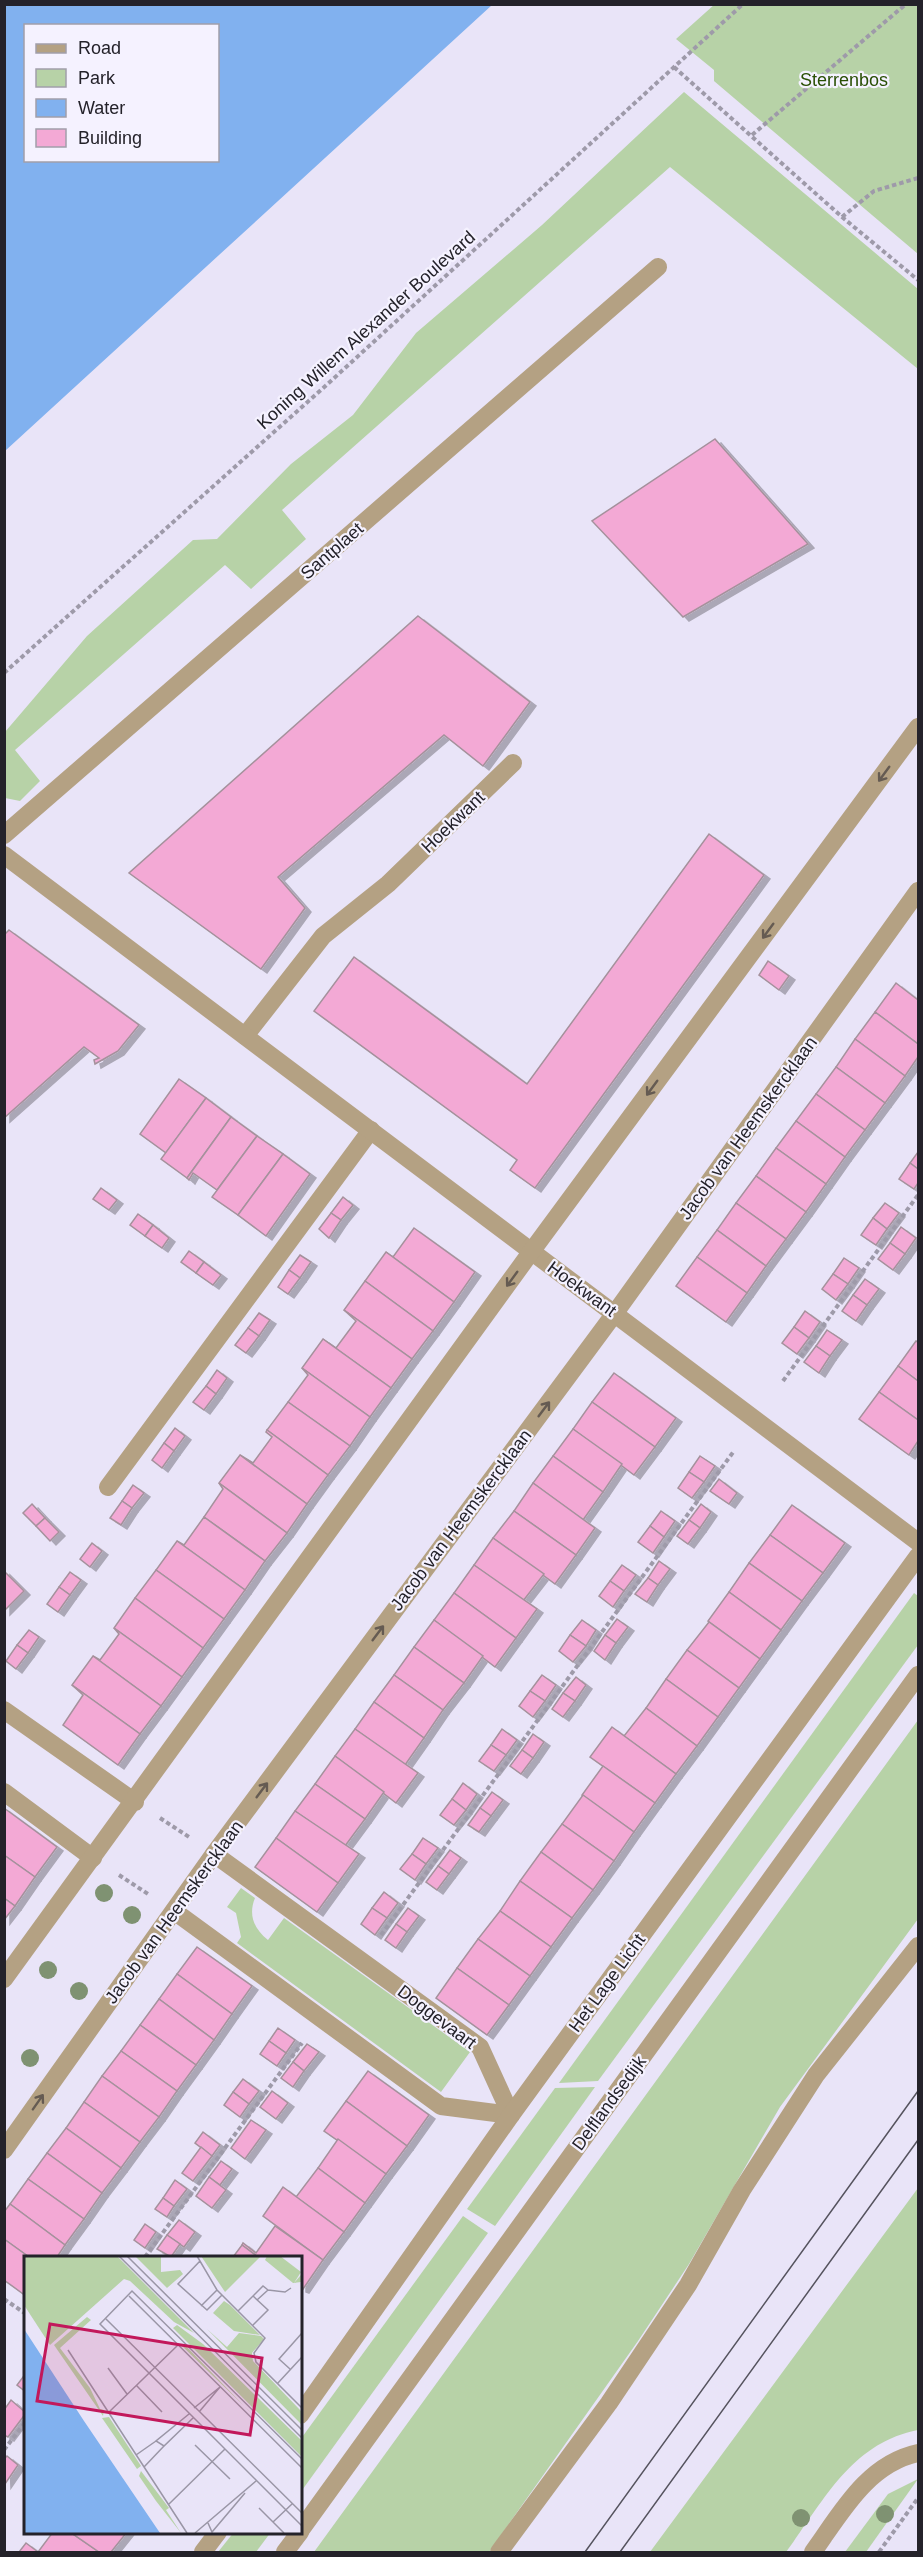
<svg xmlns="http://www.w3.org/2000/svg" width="923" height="2557" font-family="Arial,sans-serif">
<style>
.green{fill:#b7d2a7}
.water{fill:#81b1ef;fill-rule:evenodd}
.building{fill:#f3a9d5;stroke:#a5919c;stroke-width:1.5;filter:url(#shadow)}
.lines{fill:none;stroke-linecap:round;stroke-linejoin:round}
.path{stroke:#9e9aa9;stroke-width:4;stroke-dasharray:4.5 3;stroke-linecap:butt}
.lane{stroke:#b4a183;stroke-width:18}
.street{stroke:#b4a183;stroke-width:18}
.tram{stroke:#55535e;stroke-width:1.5}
.tree{fill:#7f9272}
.oneway{stroke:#655b52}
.labels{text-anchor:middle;stroke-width:4.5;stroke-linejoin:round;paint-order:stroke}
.park-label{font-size:18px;fill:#294f04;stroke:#f5f2ff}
.street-label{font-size:18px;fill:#24222a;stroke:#f5f2ff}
.inset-road{fill:none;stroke:#9a96a6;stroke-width:1.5}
.view{fill:#c2185b;fill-opacity:0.15;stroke:#c2185b;stroke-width:3}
.inset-edge{fill:none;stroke:#24222a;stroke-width:3}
</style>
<defs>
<filter id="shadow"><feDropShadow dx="6" dy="4" stdDeviation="0" flood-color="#0004"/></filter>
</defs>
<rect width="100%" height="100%" fill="#e9e4f8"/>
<!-- green -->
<g class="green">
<polygon points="715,4 918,5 918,254 714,81 714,70 676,39"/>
<polygon points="684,92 918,289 918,369 670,167 282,510 306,539 251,589 225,565 15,750 40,781 20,801 5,798 5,732 87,636 193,540 217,539 291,464 353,415 416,333 542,225"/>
<polygon points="914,1593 918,1596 918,1645 598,2081 559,2083"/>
<polygon points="918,1720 918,1919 780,2107 689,2264 638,2341 489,2552 314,2552"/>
<path d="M241 1888 255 1898C248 1915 254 1929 268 1940L284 1918 470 2052 441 2092 237 1943 241 1937 236 1913 227 1907Z"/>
<polygon points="595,2087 495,2226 467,2209 555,2088"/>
<path d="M918 2188V2430C851 2443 824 2501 786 2552H650Z"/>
<polygon points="463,2216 488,2233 300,2493 300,2440"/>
<polygon points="918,2479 866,2552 845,2552 888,2494"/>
<polygon points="234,2532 271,2532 256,2552 218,2552"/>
</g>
<!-- water -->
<path class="water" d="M5 4H492V5L5 451ZM26 26H218V160H26Z"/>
<!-- building -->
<g class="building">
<polygon points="715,439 808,544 683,617 592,521"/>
<polygon points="418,616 530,702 483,766 444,735 278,877 305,908 261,969 129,873"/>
<polygon points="709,834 764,875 535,1188 510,1170 517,1160 314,1011 354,957 527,1084"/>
<polygon points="9,930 139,1025 118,1051 95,1064 94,1060 99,1058 84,1047 4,1118 4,935"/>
<polygon points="768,961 789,976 779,990 759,975"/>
<polygon points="896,983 918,1000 918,1044 875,1012"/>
<polygon points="875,1012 918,1044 918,1057 905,1076 855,1039"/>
<polygon points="855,1039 905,1076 885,1103 836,1067"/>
<polygon points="836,1067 885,1103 865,1130 816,1094"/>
<polygon points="179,1079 206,1098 166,1153 140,1134"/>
<polygon points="816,1094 865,1130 845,1157 796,1121"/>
<polygon points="206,1098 231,1117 187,1178 161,1159"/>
<polygon points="231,1117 257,1136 217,1190 193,1173 189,1180 187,1178"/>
<polygon points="796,1121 845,1157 826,1184 776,1148"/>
<polygon points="257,1136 283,1154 238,1215 212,1197"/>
<polygon points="776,1148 826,1184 806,1212 756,1176"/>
<polygon points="918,1152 918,1169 910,1163"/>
<polygon points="283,1154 310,1174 266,1236 238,1215"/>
<polygon points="910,1163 918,1169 918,1183 914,1189 899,1179"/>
<polygon points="756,1176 806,1212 786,1239 736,1203"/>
<polygon points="101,1188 117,1200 109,1210 93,1199"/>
<polygon points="343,1197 353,1205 341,1220 331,1213"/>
<polygon points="736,1203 786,1239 766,1266 717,1230"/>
<polygon points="885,1203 899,1213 887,1229 873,1218"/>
<polygon points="331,1213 341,1220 329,1238 319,1229"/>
<polygon points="138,1214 153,1225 145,1236 130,1225"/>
<polygon points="873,1218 887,1229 876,1245 861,1235"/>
<polygon points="153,1225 169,1238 162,1248 145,1236"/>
<polygon points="901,1227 916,1238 905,1254 890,1243"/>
<polygon points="414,1228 475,1272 454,1302 386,1252 393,1257"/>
<polygon points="717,1230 766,1266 747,1293 697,1257"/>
<polygon points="890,1243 905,1254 893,1270 878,1259"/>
<polygon points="189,1251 204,1262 196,1273 181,1262"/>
<polygon points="386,1252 454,1302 433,1331 365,1281"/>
<polygon points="300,1255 311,1262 300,1278 289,1270"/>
<polygon points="697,1257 747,1293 726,1322 676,1286"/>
<polygon points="844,1258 859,1268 848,1284 833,1274"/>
<polygon points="204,1262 221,1275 213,1285 196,1273"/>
<polygon points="289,1270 300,1278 288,1294 278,1287"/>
<polygon points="833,1274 848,1284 836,1300 822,1289"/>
<polygon points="865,1279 879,1289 867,1305 853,1295"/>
<polygon points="365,1281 433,1331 412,1359 344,1310"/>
<polygon points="853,1295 867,1305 856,1321 842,1311"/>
<polygon points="344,1310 412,1359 391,1388 323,1339 336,1348 356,1321"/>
<polygon points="805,1311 820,1322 809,1338 794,1327"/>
<polygon points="259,1313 270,1320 259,1336 248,1328"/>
<polygon points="794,1327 809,1338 797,1354 782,1343"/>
<polygon points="248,1328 259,1336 246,1353 235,1345"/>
<polygon points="827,1330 842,1340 830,1356 816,1346"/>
<polygon points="323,1339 391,1388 370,1417 302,1368"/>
<polygon points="916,1341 918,1342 918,1381 898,1366"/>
<polygon points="816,1346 830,1356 819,1373 804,1362"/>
<polygon points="898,1366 918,1381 918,1420 879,1392"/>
<polygon points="302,1368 370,1417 350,1446 288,1402 308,1375"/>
<polygon points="217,1370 227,1378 216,1394 206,1386"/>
<polygon points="614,1373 676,1418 655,1447 592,1402"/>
<polygon points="206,1386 216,1394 204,1410 193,1402"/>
<polygon points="879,1392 918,1420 918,1441 909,1455 859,1419"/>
<polygon points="288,1402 350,1446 328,1475 267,1430"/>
<polygon points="592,1402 655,1447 634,1475 573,1429"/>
<polygon points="175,1428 185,1436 174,1451 164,1443"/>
<polygon points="573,1429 622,1464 603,1492 553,1456"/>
<polygon points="267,1430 328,1475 307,1504 240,1455 253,1463 272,1437 266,1432"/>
<polygon points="164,1443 174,1451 162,1468 152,1460"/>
<polygon points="240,1455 307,1504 287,1533 219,1483"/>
<polygon points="553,1456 603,1492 583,1520 533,1483"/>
<polygon points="700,1456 715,1466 704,1482 689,1472"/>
<polygon points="689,1472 704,1482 692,1498 678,1488"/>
<polygon points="719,1479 737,1493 729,1504 710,1491"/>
<polygon points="219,1483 287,1533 265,1561 204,1517 223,1489"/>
<polygon points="533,1483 595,1528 576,1555 514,1511"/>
<polygon points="133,1485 144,1493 132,1508 122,1501"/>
<polygon points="122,1501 132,1508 121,1525 110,1518"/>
<polygon points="32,1504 45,1518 36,1526 23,1513"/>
<polygon points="701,1504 711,1512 700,1528 689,1520"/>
<polygon points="792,1505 845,1543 823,1573 770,1535"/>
<polygon points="514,1511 576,1555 555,1584 493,1538"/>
<polygon points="661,1511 675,1521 664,1537 650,1526"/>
<polygon points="204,1517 265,1561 245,1590 177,1541 184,1545"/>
<polygon points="45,1518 59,1532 50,1541 36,1526"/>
<polygon points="689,1520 700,1528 688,1544 677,1536"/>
<polygon points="650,1526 664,1537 653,1553 638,1542"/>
<polygon points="770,1535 823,1573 802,1601 749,1563"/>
<polygon points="493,1538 544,1574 523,1601 474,1565"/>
<polygon points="177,1541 245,1590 224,1619 156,1570"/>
<polygon points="92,1543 102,1551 90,1567 80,1559"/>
<polygon points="659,1561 670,1569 658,1585 648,1578"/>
<polygon points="749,1563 802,1601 781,1630 729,1592"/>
<polygon points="474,1565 537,1609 516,1638 454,1593"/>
<polygon points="622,1565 636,1575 624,1591 610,1581"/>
<polygon points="156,1570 224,1619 203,1648 135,1598"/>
<polygon points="4,1571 24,1591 4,1611"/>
<polygon points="70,1572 81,1580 70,1595 59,1587"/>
<polygon points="648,1578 658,1585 647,1602 635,1594"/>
<polygon points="610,1581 624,1591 613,1607 599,1596"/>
<polygon points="59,1587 70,1595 58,1612 47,1604"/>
<polygon points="729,1592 781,1630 760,1659 708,1621"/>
<polygon points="454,1593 516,1638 495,1667 434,1620"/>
<polygon points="135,1598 203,1648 182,1677 114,1628"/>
<polygon points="617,1619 628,1627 616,1643 605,1635"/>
<polygon points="434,1620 483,1656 464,1683 414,1647"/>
<polygon points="582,1620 596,1630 586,1646 570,1635"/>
<polygon points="709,1622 760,1659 739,1688 687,1650"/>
<polygon points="114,1628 182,1677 161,1706 93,1656 100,1660 119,1634"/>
<polygon points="29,1630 39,1637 28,1653 17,1645"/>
<polygon points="570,1635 586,1646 573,1662 559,1651"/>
<polygon points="605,1635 616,1643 605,1660 594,1651"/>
<polygon points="17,1645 28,1653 16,1669 6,1661"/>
<polygon points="414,1647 464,1683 443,1710 394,1675"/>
<polygon points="687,1650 739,1688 718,1717 666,1679"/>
<polygon points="93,1656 161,1706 140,1734 72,1685"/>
<polygon points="394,1675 443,1710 424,1738 374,1702"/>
<polygon points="542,1675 556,1685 545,1701 530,1691"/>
<polygon points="576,1677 586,1685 575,1701 563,1693"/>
<polygon points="666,1679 718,1717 697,1746 646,1708"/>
<polygon points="72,1685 140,1734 118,1765 63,1725 83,1695"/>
<polygon points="530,1691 545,1701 533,1717 519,1706"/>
<polygon points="563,1693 575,1701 563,1717 552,1709"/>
<polygon points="374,1702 424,1738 405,1765 355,1729"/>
<polygon points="646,1708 697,1746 676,1774 624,1736"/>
<polygon points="612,1727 676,1774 655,1803 590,1757"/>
<polygon points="355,1729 418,1773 396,1803 335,1756"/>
<polygon points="502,1729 517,1740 506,1755 491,1745"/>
<polygon points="533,1734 544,1742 533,1758 522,1750"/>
<polygon points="491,1745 506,1755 494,1771 479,1761"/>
<polygon points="522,1750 533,1758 521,1774 510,1766"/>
<polygon points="335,1756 384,1792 365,1819 315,1784"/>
<polygon points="603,1766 655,1803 634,1832 582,1795"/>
<polygon points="463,1783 477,1794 466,1810 452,1799"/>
<polygon points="315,1784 365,1819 345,1846 295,1811"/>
<polygon points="492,1792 503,1800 491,1816 480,1808"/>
<polygon points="583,1795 634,1832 614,1861 562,1824"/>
<polygon points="452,1799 466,1810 454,1825 440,1815"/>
<polygon points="4,1808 57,1847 35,1877 4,1855"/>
<polygon points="480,1808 491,1816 479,1832 468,1825"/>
<polygon points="295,1811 359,1854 338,1883 276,1838"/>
<polygon points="562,1824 614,1861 593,1890 541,1852"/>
<polygon points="276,1838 338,1883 317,1912 255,1867"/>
<polygon points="423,1838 438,1848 426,1864 412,1854"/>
<polygon points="450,1850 461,1858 449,1874 438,1866"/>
<polygon points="541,1852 593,1890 572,1918 520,1881"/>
<polygon points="412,1854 426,1864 415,1880 400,1869"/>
<polygon points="4,1855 35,1877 15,1906 4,1898"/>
<polygon points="438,1866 449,1874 437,1890 426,1882"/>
<polygon points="520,1881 572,1918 551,1947 500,1911"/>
<polygon points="384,1892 398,1903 387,1918 372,1908"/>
<polygon points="4,1898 15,1906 4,1920"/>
<polygon points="372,1908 387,1918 375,1935 361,1924"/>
<polygon points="408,1908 419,1916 407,1932 396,1924"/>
<polygon points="500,1911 551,1947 530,1976 478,1939"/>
<polygon points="396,1924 407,1932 396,1948 385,1940"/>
<polygon points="478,1939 530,1976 509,2005 457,1968"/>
<polygon points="197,1947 252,1986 232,2014 177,1974"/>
<polygon points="457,1968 509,2005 487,2035 436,1998"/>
<polygon points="177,1974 232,2014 214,2040 159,1999"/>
<polygon points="159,1999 214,2040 196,2065 140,2025"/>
<polygon points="140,2025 196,2065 177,2091 121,2051"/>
<polygon points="278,2028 295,2040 286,2053 269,2041"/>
<polygon points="269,2041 286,2053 277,2066 260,2054"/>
<polygon points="307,2044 319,2052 304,2071 293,2062"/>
<polygon points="121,2051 177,2091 159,2117 102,2076"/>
<polygon points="293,2062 304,2071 293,2087 281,2078"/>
<polygon points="368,2071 429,2115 407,2146 346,2101"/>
<polygon points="102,2076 159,2117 140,2142 84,2102"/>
<polygon points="243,2079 259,2091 249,2104 233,2092"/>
<polygon points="272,2091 288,2103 276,2119 260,2107"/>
<polygon points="233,2092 249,2104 240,2117 224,2105"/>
<polygon points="346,2101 407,2146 386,2174 324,2131"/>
<polygon points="84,2102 140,2142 121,2168 66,2128"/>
<polygon points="251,2120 266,2130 245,2159 231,2148"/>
<polygon points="66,2128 121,2168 102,2193 47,2153"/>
<polygon points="203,2132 220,2145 212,2156 195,2143"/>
<polygon points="338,2139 386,2174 365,2203 318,2168"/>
<polygon points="201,2147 212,2156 193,2181 182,2173"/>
<polygon points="47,2153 102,2193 84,2219 28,2179"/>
<polygon points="221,2161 232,2169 220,2185 209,2177"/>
<polygon points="318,2168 365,2203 344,2232 296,2197"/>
<polygon points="209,2177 226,2190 212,2208 196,2196"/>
<polygon points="28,2179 84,2219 65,2245 10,2204"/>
<polygon points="175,2180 187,2189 174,2206 163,2198"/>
<polygon points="283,2187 344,2232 323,2260 263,2216"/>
<polygon points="163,2198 174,2206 167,2217 155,2209"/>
<polygon points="10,2204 65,2245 57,2257 29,2257 4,2239 4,2212"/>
<polygon points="179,2220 195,2232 184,2247 167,2235"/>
<polygon points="145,2224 156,2232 145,2248 134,2240"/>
<polygon points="275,2226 323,2260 303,2289 300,2288 300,2257 258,2257 242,2245 243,2243 256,2253"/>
<polygon points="167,2235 180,2244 171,2257 157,2249"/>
<polygon points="4,2239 29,2257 26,2257 26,2296 4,2280"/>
<polygon points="242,2245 258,2257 233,2257"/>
<polygon points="26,2373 26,2392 17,2385"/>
<polygon points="11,2400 26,2413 8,2437 4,2435 4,2410"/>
<polygon points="7,2456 18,2465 5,2484 4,2459"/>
<polygon points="53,2532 70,2532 99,2552 38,2552"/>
<polygon points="70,2532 127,2532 111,2552 99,2552"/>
<polygon points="26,2543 38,2552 19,2552"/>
</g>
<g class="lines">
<!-- path -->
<g class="path">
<polyline points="674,67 842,217 918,280"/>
<polyline points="752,135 906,4"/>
<polyline points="842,217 874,191 918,178"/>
<polyline points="4,673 321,390 743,4"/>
<polyline points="783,1381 918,1195"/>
<polyline points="160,1818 189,1837"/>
<polyline points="119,1875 148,1894"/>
<polyline points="381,1935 734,1451"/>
<polyline points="145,2257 302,2043"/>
<polyline points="4,2299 26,2314"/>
<polyline points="4,2450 26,2421"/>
<polyline points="879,2552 918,2498"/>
</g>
<!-- lane -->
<g class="lane">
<polyline points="245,1036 323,936 388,884 513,763"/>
<polyline points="108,1487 371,1130"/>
<polyline points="300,2531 918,1675"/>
<polyline points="285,2552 300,2532"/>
<polyline points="499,2552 609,2403 688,2285 742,2190 816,2075 918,1946"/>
</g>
<!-- street -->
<g class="street">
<polyline points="4,835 658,267"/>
<polyline points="4,855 918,1542"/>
<polyline points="4,1710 135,1802"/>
<polyline points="4,1792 93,1858"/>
<polyline points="174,1911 441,2106 511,2115 480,2047 214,1854"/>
<polyline points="4,1979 531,1252 918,727"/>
<polyline points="4,2150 214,1854 615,1313 918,891"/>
<polyline points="300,2415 511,2115 918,1556"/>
<polyline points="203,2552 218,2532"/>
<path d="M813 2552C841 2513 867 2464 918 2453"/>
</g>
<!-- tram -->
<g class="tram">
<polyline points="585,2552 918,2091"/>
<polyline points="620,2552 918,2140"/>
</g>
</g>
<!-- trees -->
<g class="tree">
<circle cx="104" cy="1893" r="9"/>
<circle cx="132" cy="1915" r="9"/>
<circle cx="48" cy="1970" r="9"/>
<circle cx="79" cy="1991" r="9"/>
<circle cx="30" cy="2058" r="9"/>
<circle cx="885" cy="2514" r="9"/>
<circle cx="801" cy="2518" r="9"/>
</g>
<!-- one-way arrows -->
<defs><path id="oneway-shaft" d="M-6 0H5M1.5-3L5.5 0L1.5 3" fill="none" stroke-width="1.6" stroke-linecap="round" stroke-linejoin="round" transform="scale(1.5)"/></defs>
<g class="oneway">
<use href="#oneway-shaft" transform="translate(884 774) rotate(126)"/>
<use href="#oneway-shaft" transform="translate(768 931) rotate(126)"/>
<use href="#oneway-shaft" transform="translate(652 1088) rotate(126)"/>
<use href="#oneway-shaft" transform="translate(512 1279) rotate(126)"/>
<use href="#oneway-shaft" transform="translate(544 1409) rotate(-53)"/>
<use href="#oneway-shaft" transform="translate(378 1633) rotate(-53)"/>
<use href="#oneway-shaft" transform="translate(262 1790) rotate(-53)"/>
<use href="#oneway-shaft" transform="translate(38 2102) rotate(-55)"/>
</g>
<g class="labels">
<!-- park labels -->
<g class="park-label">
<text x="844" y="86">Sterrenbos</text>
</g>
<!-- street labels -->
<g class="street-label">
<text transform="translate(366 330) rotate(-42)" y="6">Koning Willem Alexander Boulevard</text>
<text transform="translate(332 551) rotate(-41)" y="6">Santplaet</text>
<text transform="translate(453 822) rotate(-44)" y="6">Hoekwant</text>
<text transform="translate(748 1128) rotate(-54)" y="6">Jacob van Heemskercklaan</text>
<text transform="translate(582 1289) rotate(36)" y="6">Hoekwant</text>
<text transform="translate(461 1520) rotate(-53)" y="6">Jacob van Heemskercklaan</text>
<text transform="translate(174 1912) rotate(-54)" y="6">Jacob van Heemskercklaan</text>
<text transform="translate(607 1983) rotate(-54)" y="6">Het Lage Licht</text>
<text transform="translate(437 2017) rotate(37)" y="6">Doggevaart</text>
<text transform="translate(609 2103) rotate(-54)" y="6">Delflandsedijk</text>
</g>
</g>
<!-- overview -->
<g transform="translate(24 2256)">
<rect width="278" height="278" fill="#e9e4f8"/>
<path d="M0 0H93L170 77 150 66 106 25 100 23 26 89 0 49ZM111 0H137V16L156 14 159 18 143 32ZM177 0H237L201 36ZM243 0H256L277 16 270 27 277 19V26L269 27 241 4ZM200 45 206 49 236 79 210 75 189 57ZM63 61 67 64 36 92 66 132 76 153 80 154 79 160 30 89ZM153 69 179 88 277 184V200L149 72ZM183 73 203 91 215 77 237 80 240 83 228 97 229 105 277 155V168ZM160 88 224 154 277 205 158 90ZM85 161 117 210 113 213 78 162ZM117 215 145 252 142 254 157 277 132 245 115 220Z" fill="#b7d2a7"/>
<path d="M0 73 60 165 136 277H0Z" fill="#81b1ef"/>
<path class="inset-road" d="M95 0 278 182M103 0 278 174M173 0 193 34 241 82 230 97 232 106 278 152M176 5 154 28 183 54 198 39M105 40 278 212M233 44 244 34 261 36 267 32M177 50 193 34M214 55 239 30 244 34M82 63 278 257M229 69 244 54 229 40M44 94 163 277M84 112 103 138M266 113 255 103 278 77M253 128 278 101M112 129 138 156M170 152 196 131 175 156M84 157 154 89M165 158 132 185 140 190 169 162M171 189 206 223M112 199 132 185M278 203 108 35 76 68 278 270M120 211 140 190M145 248 201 193M235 252 260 277M249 266 268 248M184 267 188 276 221 237M171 277 232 225"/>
<path class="view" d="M26 68 238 102 226 179 13 145Z"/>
<rect width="278" height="278" class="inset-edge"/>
</g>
<!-- border -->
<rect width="923" height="2557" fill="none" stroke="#24222a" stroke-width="12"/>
<!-- legend -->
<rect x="24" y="24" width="195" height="138" fill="#f5f2ff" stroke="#a19faa" stroke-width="1.5"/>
<rect x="36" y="44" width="30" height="9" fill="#b4a183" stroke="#a19faa" stroke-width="1.5"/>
<text x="78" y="54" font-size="18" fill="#24222a">Road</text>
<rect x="36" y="69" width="30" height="18" fill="#b7d2a7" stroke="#a19faa" stroke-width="1.5"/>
<text x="78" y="84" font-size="18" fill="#24222a">Park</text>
<rect x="36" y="99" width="30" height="18" fill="#81b1ef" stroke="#a19faa" stroke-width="1.5"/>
<text x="78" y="114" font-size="18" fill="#24222a">Water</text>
<rect x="36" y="129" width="30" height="18" fill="#f3a9d5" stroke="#a19faa" stroke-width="1.5"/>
<text x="78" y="144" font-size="18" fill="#24222a">Building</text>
</svg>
